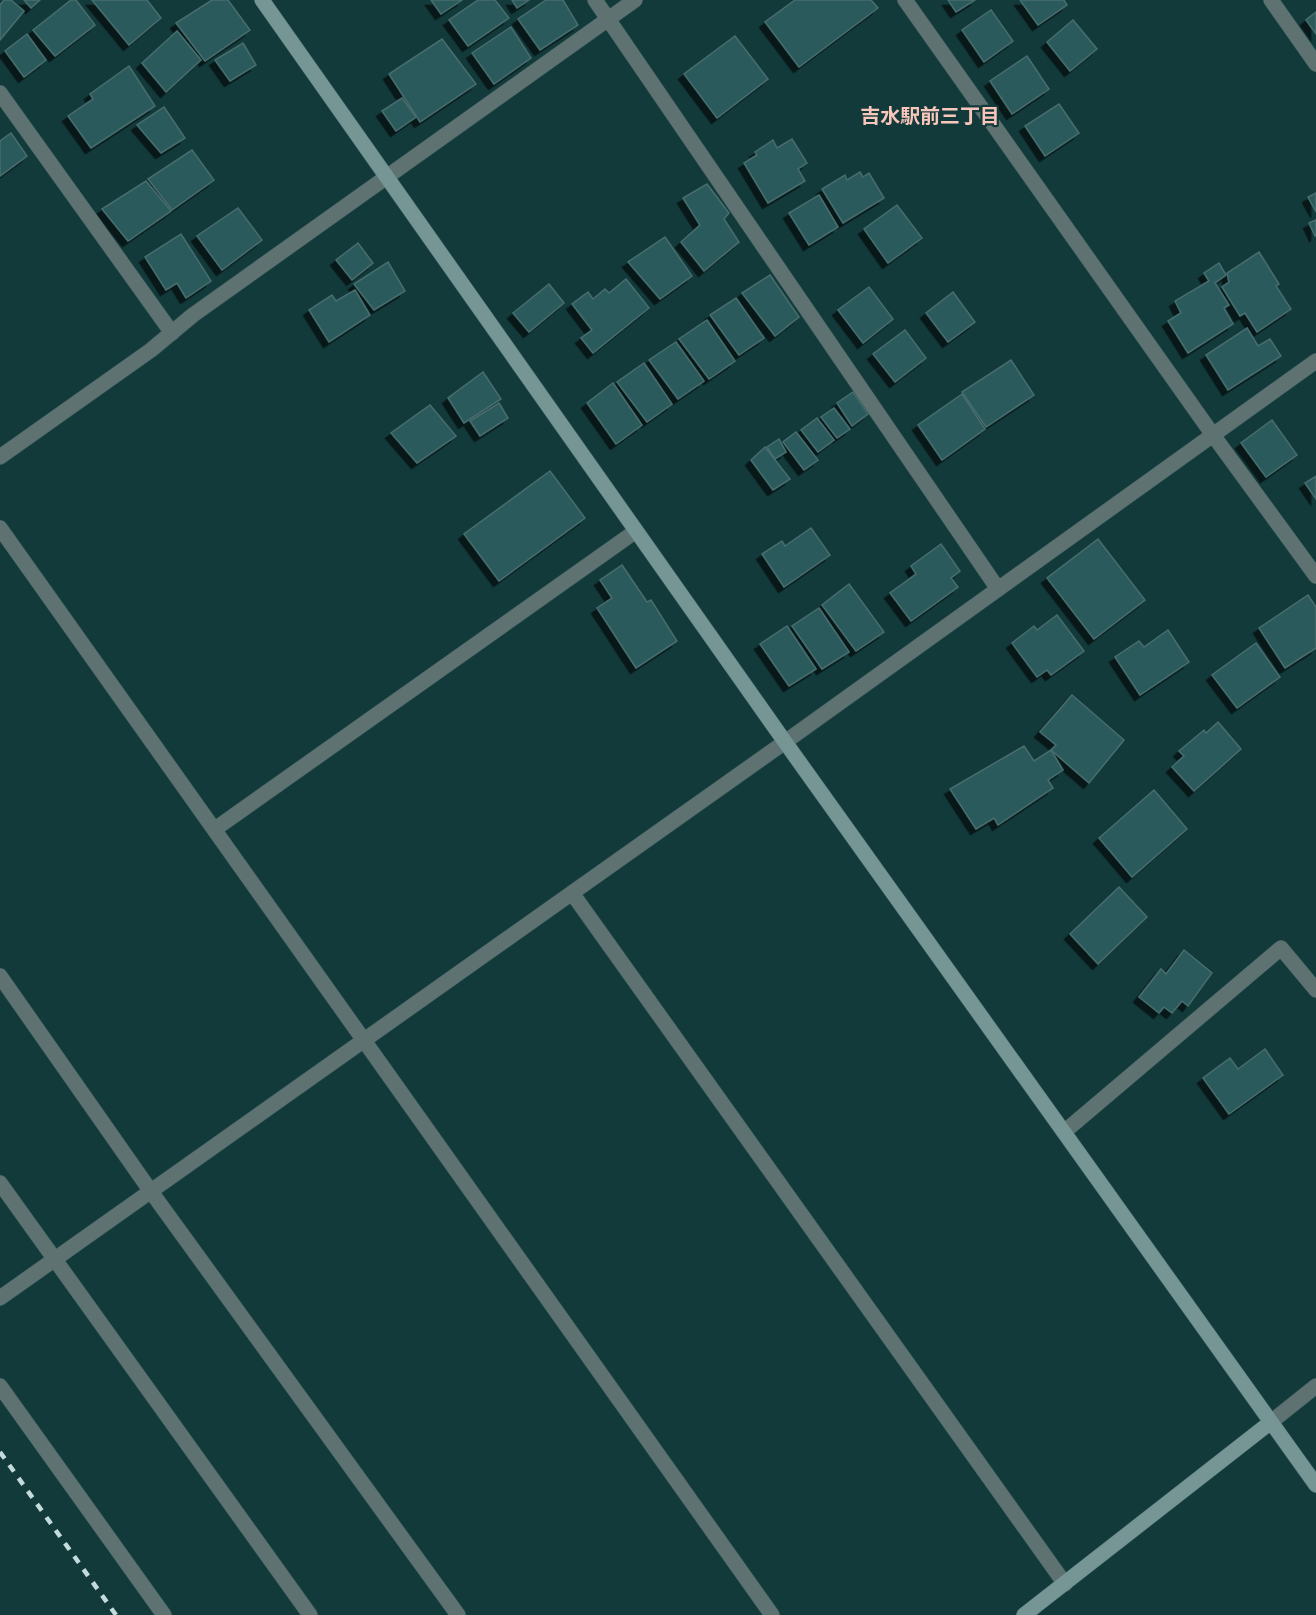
<svg xmlns="http://www.w3.org/2000/svg" width="1316" height="1615" font-family="'Sofia Sans Condensed','Noto Sans JP',sans-serif">
<style>
.building{fill:#2c5a5b;stroke:#476d6e;stroke-width:1.5;filter:url(#shadow)}
.lines{fill:none;stroke-linecap:round;stroke-linejoin:round}
.street-casing{stroke:#335758;stroke-width:16}
.secondary-casing{stroke:#335758;stroke-width:16}
.street{stroke:#5f7272;stroke-width:15}
.secondary{stroke:#769595;stroke-width:15}
.rail{stroke:#c4dbdb;stroke-width:4.5;stroke-dasharray:8 8;stroke-linecap:butt}
.labels{text-anchor:middle;stroke-width:4.5;stroke-linejoin:round;paint-order:stroke}
.neighbourhood-label{font-size:20px;font-weight:bold;fill:#f9c6bb;stroke:#133a3b}
</style>
<defs>
<filter id="shadow"><feDropShadow dx="-5.5" dy="5.5" stdDeviation="0" flood-color="#0009"/></filter>
</defs>
<rect width="100%" height="100%" fill="#133a3b"/>
<!-- building -->
<g class="building">
<polygon points="4,0 11,0 24,11 0,40 0,5"/>
<polygon points="24,0 40,0 31,8"/>
<polygon points="71,0 76,0 95,25 55,56 33,30"/>
<polygon points="92,0 147,0 161,18 129,45"/>
<polygon points="212,0 228,0 250,30 205,61 176,23"/>
<polygon points="431,0 462,0 441,14"/>
<polygon points="478,0 495,0 509,18 468,46 449,20"/>
<polygon points="512,0 529,0 517,8"/>
<polygon points="546,0 563,0 578,25 540,50 518,19"/>
<polygon points="795,0 871,0 878,8 799,67 765,22"/>
<polygon points="948,0 975,0 956,12"/>
<polygon points="1020,0 1064,0 1067,5 1038,25"/>
<polygon points="991,10 1013,41 984,62 962,30"/>
<polygon points="1316,12 1316,34 1306,20"/>
<polygon points="1073,20 1097,49 1070,71 1047,42"/>
<polygon points="511,27 531,58 494,84 472,53"/>
<polygon points="177,31 201,60 166,92 142,63"/>
<polygon points="27,34 46,60 24,77 5,51"/>
<polygon points="735,36 768,79 717,118 684,74"/>
<polygon points="442,39 476,84 420,122 389,74"/>
<polygon points="243,43 256,65 230,81 215,60"/>
<polygon points="1027,56 1049,89 1012,114 990,81"/>
<polygon points="129,66 155,106 91,148 68,116 93,99 90,94"/>
<polygon points="402,98 416,117 396,131 382,111"/>
<polygon points="1059,104 1079,133 1045,156 1025,126"/>
<polygon points="164,107 185,138 161,153 137,125"/>
<polygon points="11,133 27,156 0,176 0,141"/>
<polygon points="792,139 807,163 798,169 805,181 768,203 744,163 757,155 755,152 773,140 777,148"/>
<polygon points="192,150 214,180 172,210 148,179"/>
<polygon points="860,172 863,177 869,173 884,198 843,223 822,189 845,175 847,180"/>
<polygon points="146,181 171,211 128,241 102,209"/>
<polygon points="707,184 729,213 724,219 739,242 704,271 681,242 700,225 683,198"/>
<polygon points="1316,193 1316,212 1308,197"/>
<polygon points="819,195 838,227 809,245 789,213"/>
<polygon points="897,205 922,238 888,263 864,229"/>
<polygon points="238,208 262,240 222,270 197,236"/>
<polygon points="1316,220 1316,235 1315,236 1309,223"/>
<polygon points="181,234 211,281 186,298 177,283 166,290 145,257"/>
<polygon points="665,237 692,276 660,299 628,262"/>
<polygon points="358,243 373,263 352,280 336,260"/>
<polygon points="1259,252 1279,284 1276,286 1291,309 1257,332 1245,313 1240,316 1222,287 1229,282 1227,273"/>
<polygon points="388,262 405,291 374,310 354,284"/>
<polygon points="1219,263 1226,275 1215,283 1229,305 1224,308 1233,324 1188,353 1168,321 1181,313 1175,301 1209,281 1204,273"/>
<polygon points="770,275 799,317 775,336 742,293"/>
<polygon points="626,279 649,308 593,353 581,338 592,330 572,304 588,292 593,299 605,289 609,293"/>
<polygon points="549,284 564,303 529,332 513,313"/>
<polygon points="869,287 893,319 863,343 838,310"/>
<polygon points="355,290 370,315 329,342 309,310 332,295 336,301"/>
<polygon points="953,292 975,322 948,342 926,313"/>
<polygon points="736,298 764,338 739,355 710,315"/>
<polygon points="707,320 735,361 709,379 679,339"/>
<polygon points="1247,328 1258,346 1270,339 1281,356 1228,390 1206,355"/>
<polygon points="905,330 926,358 895,382 873,354"/>
<polygon points="676,342 704,381 678,399 649,360"/>
<polygon points="1011,360 1034,395 986,427 962,392"/>
<polygon points="644,363 672,404 647,422 617,382"/>
<polygon points="483,372 501,399 464,423 448,398"/>
<polygon points="613,383 642,425 616,444 587,403"/>
<polygon points="853,392 868,414 852,426 837,403"/>
<polygon points="962,394 985,429 942,460 918,425"/>
<polygon points="499,403 508,418 480,436 470,421"/>
<polygon points="430,405 456,436 417,463 391,433"/>
<polygon points="834,408 850,429 837,438 821,417"/>
<polygon points="817,418 834,440 818,452 801,430"/>
<polygon points="1272,420 1297,455 1266,477 1241,443"/>
<polygon points="796,432 818,460 804,470 783,442"/>
<polygon points="779,439 786,452 775,459 767,447"/>
<polygon points="765,447 790,479 773,490 751,460"/>
<polygon points="550,471 585,518 499,581 464,534"/>
<polygon points="1316,476 1316,499 1305,483"/>
<polygon points="811,528 830,555 784,587 762,554 782,541 785,546"/>
<polygon points="1098,539 1145,600 1094,639 1047,578"/>
<polygon points="941,544 960,571 951,578 958,587 911,621 890,593 916,574 911,566"/>
<polygon points="622,565 647,602 651,600 677,641 636,668 597,608 612,598 600,580"/>
<polygon points="849,584 884,632 856,651 822,605"/>
<polygon points="1308,595 1316,607 1316,648 1285,668 1259,628"/>
<polygon points="819,608 849,652 822,669 792,626"/>
<polygon points="1057,615 1084,651 1051,675 1047,670 1037,677 1012,643 1034,626 1037,630"/>
<polygon points="787,626 816,669 789,686 760,644"/>
<polygon points="1168,630 1189,662 1140,695 1115,657 1139,641 1144,647"/>
<polygon points="1256,643 1280,677 1237,708 1212,675"/>
<polygon points="1072,695 1124,740 1089,783 1051,750 1056,745 1040,732"/>
<polygon points="1218,722 1241,749 1194,791 1172,767 1184,756 1179,751 1204,730 1206,733"/>
<polygon points="1024,746 1034,761 1051,750 1063,770 1048,780 1053,788 998,825 994,818 976,829 950,789"/>
<polygon points="1154,790 1187,829 1132,877 1099,838"/>
<polygon points="1119,887 1147,917 1098,964 1070,934"/>
<polygon points="1184,950 1212,973 1188,1006 1182,1001 1172,1013 1164,1007 1159,1013 1139,997 1161,969 1166,974"/>
<polygon points="1265,1049 1283,1075 1229,1114 1203,1078 1230,1058 1238,1069"/>
</g>
<g class="lines">
<defs>
<g id="street">
<polyline points="595,0 998,589"/>
<polyline points="905,0 1213,435 1316,576"/>
<polyline points="1271,0 1316,64"/>
<polyline points="0,93 172,333"/>
<polyline points="0,457 151,350 193,315 635,0"/>
<polyline points="0,528 772,1615"/>
<polyline points="215,829 636,531"/>
<polyline points="572,893 1065,1584"/>
<polyline points="0,976 152,1193 458,1615"/>
<polyline points="1064,1132 1281,948 1316,990"/>
<polyline points="0,1183 310,1615"/>
<polyline points="0,1298 785,742 1316,361"/>
<polyline points="0,1386 164,1615"/>
<polyline points="1271,1422 1316,1386"/>
</g>
<g id="secondary">
<polyline points="262,0 785,742 1316,1485"/>
<polyline points="1024,1615 1271,1422"/>
</g>
</defs>
<!-- street casing -->
<use href="#street" class="street-casing"/>
<!-- secondary casing -->
<use href="#secondary" class="secondary-casing"/>
<!-- street -->
<use href="#street" class="street"/>
<!-- secondary -->
<use href="#secondary" class="secondary"/>
<!-- rail -->
<polyline class="rail" points="0,1452 116,1615"/>
</g>
<g class="labels">
<!-- neighbourhood labels -->
<g class="neighbourhood-label">
<text x="930" y="123">吉水駅前三丁目</text>
</g>
</g>
</svg>
